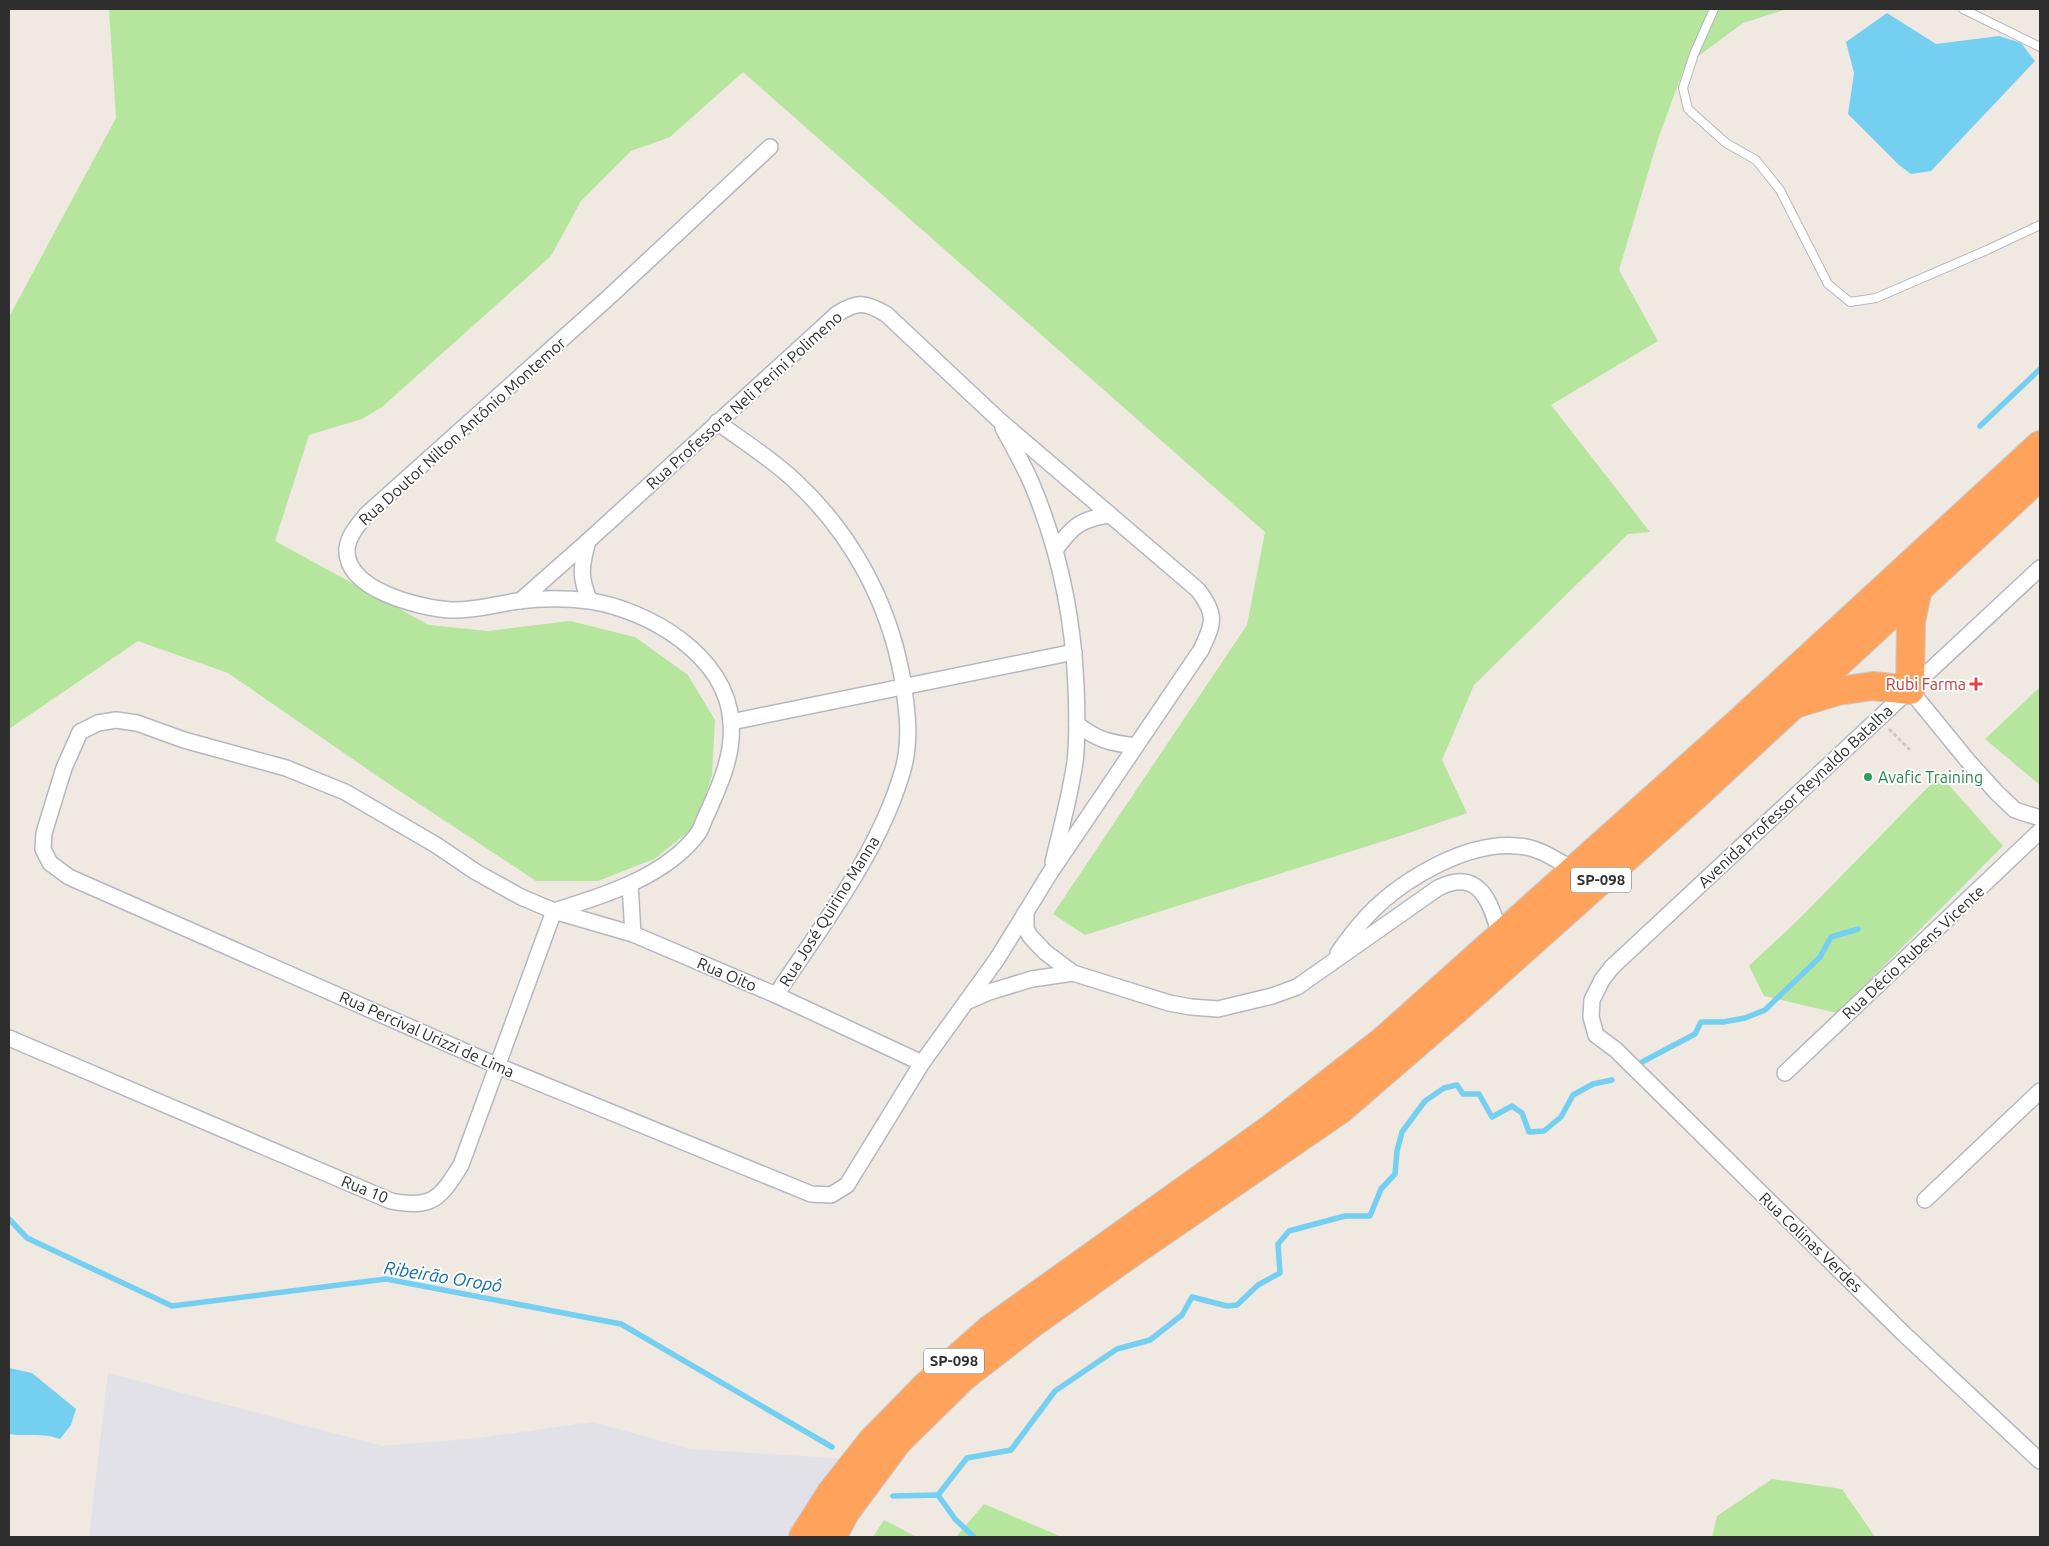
<svg xmlns="http://www.w3.org/2000/svg" width="2049" height="1546" font-family="Ubuntu,sans-serif">
<style>
.industrial{fill:#e3e1e8}
.green{fill:#b6e59e}
.water{fill:#75cff0}
.lines{fill:none;stroke-linecap:round;stroke-linejoin:round}
.stream{stroke:#75cff0;stroke-width:5.5}
.lane-casing{stroke:#b4b7c1;stroke-width:10}
.street-casing{stroke:#b4b7c1;stroke-width:18}
.highway-casing{stroke:#c9c9c9;stroke-width:30}
.path{stroke:#c9c9c9;stroke-width:3;stroke-dasharray:4 2.5;stroke-linecap:butt}
.lane{stroke:#fff;stroke-width:8}
.street{stroke:#fff;stroke-width:15}
.highway{stroke:#ffa35c;stroke-width:28}
.health-dot{fill:#e0444e;stroke:#fff;stroke-width:2}
.leisure-dot{fill:#2e9e5b;stroke:#fff;stroke-width:2}
.labels{text-anchor:middle;stroke-width:4;stroke-linejoin:round;paint-order:stroke}
.shield{fill:#fff;stroke:#6d6d6d;stroke-width:1}
.shield-label{font-size:15px;font-weight:bold;fill:#2e2e2e}
.street-label{font-size:16px;fill:#2e2e2e;stroke:#fff}
.health-label{font-size:16px;fill:#be3a42;stroke:#fff;text-anchor:end}
.leisure-label{font-size:16px;fill:#27864d;stroke:#fff;text-anchor:start}
.water-label{font-size:18px;font-style:italic;fill:#0d6fa3;stroke:#fff}
</style>
<rect width="100%" height="100%" fill="#efe9e1"/>
<!-- industrial -->
<polygon class="industrial" points="108,1373 382,1446 479,1438 592,1422 691,1449 848,1459 788,1537 89,1537"/>
<!-- green -->
<g class="green">
<polygon points="109,9 1787,9 1743,23 1685,66 1659,136 1619,270 1658,341 1551,405 1650,532 1628,534 1474,685 1442,760 1467,813 1403,835 1085,935 1053,914 1247,625 1265,532 743,72 670,137 631,151 581,201 551,256 382,407 362,419 309,435 275,541 429,625 488,631 570,621 635,637 688,675 715,720 712,775 696,826 654,859 598,881 536,881 386,782 228,673 138,641 9,729 9,317 116,118"/>
<polygon points="2040,687 2040,785 1985,739"/>
<polygon points="1940,775 2003,846 1837,1013 1764,996 1749,966 1801,917"/>
<polygon points="1772,1479 1842,1489 1875,1537 1712,1537 1717,1516"/>
<polygon points="984,1504 1062,1537 956,1537"/>
<polygon points="884,1520 915,1536 916,1537 873,1537"/>
</g>
<!-- water -->
<g class="water">
<polygon points="1887,13 1936,44 1999,36 2021,43 2035,61 1931,171 1911,174 1899,165 1848,114 1854,73 1846,42"/>
<path d="M9 1368 32 1373 76 1409 71 1425 60 1439C43 1432 26 1437 9 1434Z"/>
</g>
<g class="lines">
<!-- stream -->
<g class="stream">
<polyline points="1980,426 2040,369"/>
<polyline points="1642,1062 1695,1034 1701,1022 1723,1022 1745,1018 1765,1010 1820,957 1831,937 1858,929"/>
<polyline points="9,1219 27,1238 172,1306 386,1279 621,1324 832,1447"/>
<polyline points="938,1495 967,1458 1011,1450 1055,1391 1117,1349 1150,1340 1182,1315 1192,1297 1227,1306 1237,1305 1258,1285 1280,1273 1278,1244 1289,1231 1345,1216 1370,1216 1381,1189 1395,1174 1397,1151 1402,1132 1425,1101 1444,1088 1457,1085 1463,1094 1479,1094 1492,1117 1512,1106 1522,1113 1529,1132 1544,1131 1561,1117 1573,1095 1593,1084 1612,1080"/>
<polyline points="893,1496 938,1495 955,1519 974,1537"/>
</g>
<defs>
<g id="lane">
<polyline points="1714,9 1694,54 1683,88 1688,109 1726,143 1756,160 1780,190 1828,284 1850,302 1876,298 1987,250 2040,225"/>
<polyline points="1963,9 2040,47"/>
</g>
<g id="street">
<path d="M717 422C743 441 772 459 795 481 851 533 888 601 902 676 907 708 912 741 902 773 878 854 822 925 776 995"/>
<path d="M1003 428C1013 446 1023 464 1031 482 1059 548 1073 615 1076 686 1077 711 1078 737 1075 762 1070 796 1061 829 1053 862"/>
<path d="M588 541C581 566 579 577 590 601"/>
<path d="M1055 550C1072 527 1080 519 1109 515"/>
<polyline points="2040,568 1612,967 1602,980 1592,1000 1591,1017 1596,1035 1616,1050 1904,1334 2040,1461"/>
<path d="M520 601 588 541 837 314C858 301 865 302 886 314L999 420 1198 590C1217 615 1214 623 1201 650L1050 873 997 959 922 1063 847 1185 831 1195 811 1194 498 1066 69 877 50 863 43 849 44 833 64 768 80 732 98 723 116 720 137 723 184 740 286 768 345 792 436 845 476 872 521 897 554 911 633 934 776 995 922 1063"/>
<polyline points="1910,690 1968,761 1997,793 2015,810 2040,818"/>
<polyline points="731,722 1074,652"/>
<path d="M1077 724C1097 740 1110 743 1136 746"/>
<polyline points="630,884 633,934"/>
<path d="M554 911C603 896 668 876 699 832 702 827 704 819 707 814 720 785 734 754 731 722 727 656 649 610 590 601 567 598 541 598 518 601 496 604 474 611 451 610 420 608 344 590 347 548 349 534 359 524 367 514L608 298 770 147"/>
<path d="M1026 914V929L1030 936 1045 952 1073 973 1169 1003 1191 1007 1218 1009 1272 996 1297 987 1438 888C1480 867 1491 903 1500 936"/>
<path d="M1338 953C1345 943 1353 932 1361 923 1395 883 1464 841 1518 846 1539 847 1556 860 1574 870"/>
<polyline points="966,1002 989,992 1032,979 1073,973"/>
<path d="M9 1038 391 1201C432 1209 440 1199 461 1165L554 911"/>
<polyline points="1785,1073 2040,831"/>
<polyline points="1925,1200 2040,1091"/>
</g>
<g id="highway">
<polyline points="1798,703 1838,691 1873,686 1910,690 1911,622 1918,588"/>
<polyline points="803,1537 831,1493 872,1441 925,1387 989,1330 1269,1130 1384,1040 1736,725 2040,445"/>
<polyline points="832,1537 846,1511 898,1441 962,1378 1034,1322 1134,1251 1341,1109 1459,1007 1695,796 2040,476"/>
</g>
</defs>
<!-- lane casing -->
<use href="#lane" class="lane-casing"/>
<!-- street casing -->
<use href="#street" class="street-casing"/>
<!-- highway casing -->
<use href="#highway" class="highway-casing"/>
<!-- path -->
<polyline class="path" points="1889,729 1910,750"/>
<!-- lane -->
<use href="#lane" class="lane"/>
<!-- street -->
<use href="#street" class="street"/>
<!-- highway -->
<use href="#highway" class="highway"/>
</g>
<!-- markers -->
<path class="health-dot" d="M1973.5 676.5h5v5h5v5h-5v5h-5v-5h-5v-5h5z"/>
<circle class="leisure-dot" cx="1868" cy="777" r="5"/>
<g class="labels">
<!-- shield labels -->
<g class="shield">
<rect x="1571" y="867.5" width="60" height="25" rx="4"/>
<rect x="924" y="1348.5" width="60" height="25" rx="4"/>
</g>
<g class="shield-label">
<text x="1601" y="885">SP-098</text>
<text x="954" y="1366">SP-098</text>
</g>
<!-- street labels -->
<g class="street-label">
<text transform="translate(744 400) rotate(-42)" y="6">Rua Professora Neli Perini Polimeno</text>
<text transform="translate(462 431) rotate(-42)" y="6">Rua Doutor Nilton Antônio Montemor</text>
<text transform="translate(1795 796) rotate(-43)" y="6">Avenida Professor Reynaldo Batalha</text>
<text transform="translate(829 911) rotate(-58)" y="6">Rua José Quirino Manna</text>
<text transform="translate(1913 952) rotate(-43)" y="6">Rua Décio Rubens Vicente</text>
<text transform="translate(727 974) rotate(23)" y="6">Rua Oito</text>
<text transform="translate(427 1034) rotate(24)" y="6">Rua Percival Urizzi de Lima</text>
<text transform="translate(365 1189) rotate(22)" y="6">Rua 10</text>
<text transform="translate(1811 1242) rotate(44)" y="6">Rua Colinas Verdes</text>
</g>
<!-- health labels -->
<g class="health-label">
<text x="1966" y="690">Rubi Farma</text>
</g>
<!-- leisure labels -->
<g class="leisure-label">
<text x="1878" y="783">Avafic Training</text>
</g>
<!-- water labels -->
<g class="water-label">
<text transform="translate(443 1277) rotate(9)" y="6">Ribeirão Oropô</text>
</g>
</g>
<!-- border -->
<rect width="2049" height="1546" fill="none" stroke="#2e2e2e" stroke-width="20"/>
</svg>
